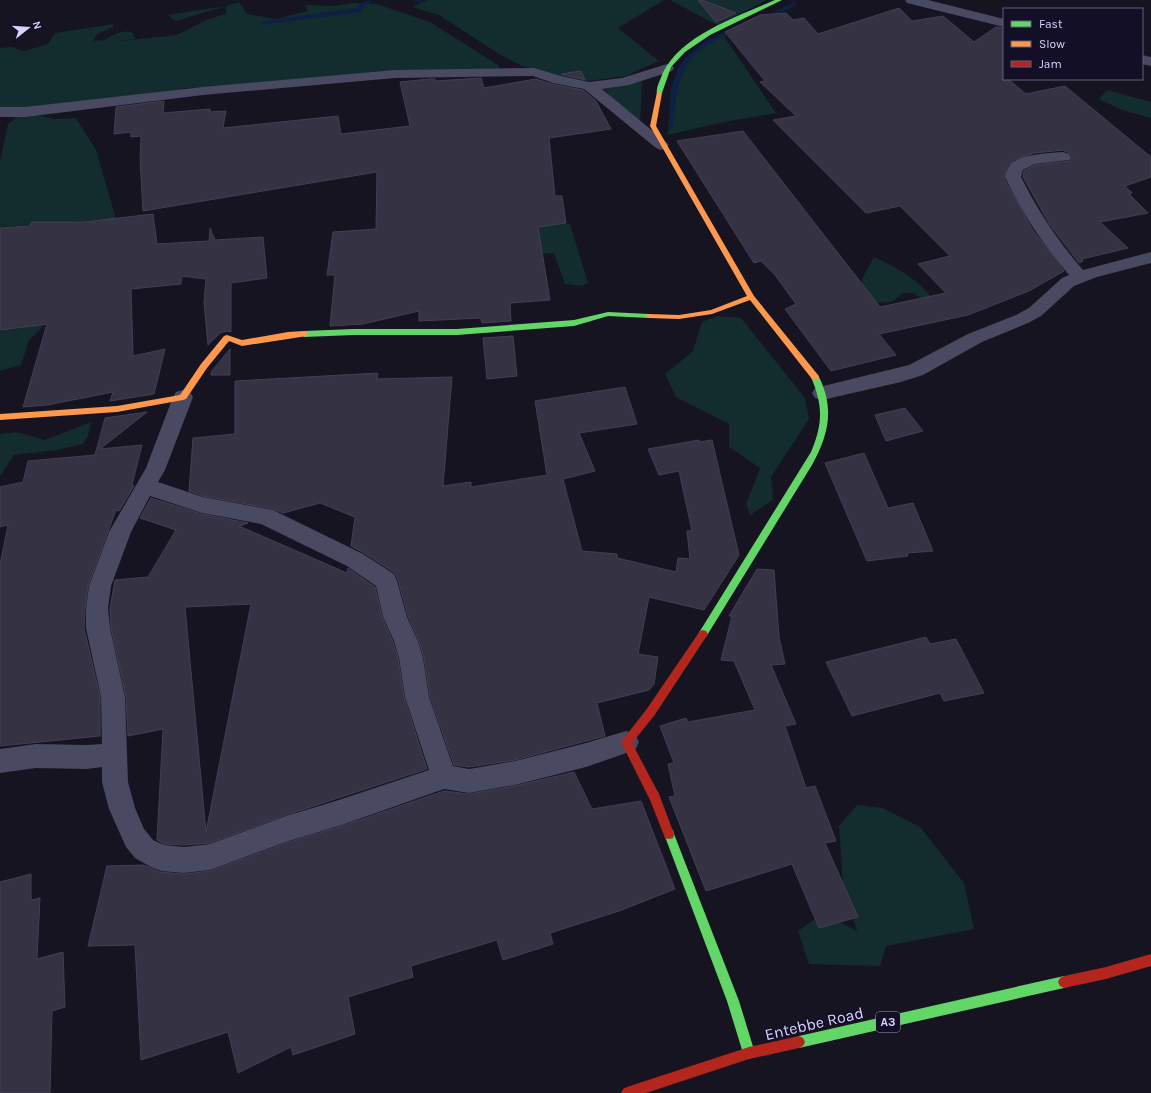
<svg xmlns="http://www.w3.org/2000/svg" width="1151" height="1093" font-family="Karla,sans-serif">
<style>
.green{fill:#132c2d}
.lines{fill:none;stroke-linecap:round;stroke-linejoin:round}
.stream{fill:#0d2144;fill-rule:evenodd}
.building{fill:#343243;stroke:#433f54;fill-rule:evenodd}
.street{fill:#4a4962;fill-rule:evenodd}
.fast{fill:#63d668;fill-rule:evenodd}
.slow{fill:#ff974d;fill-rule:evenodd}
.jam{fill:#b3261e;fill-rule:evenodd}
.labels{text-anchor:middle;stroke-width:3;stroke-linejoin:round;paint-order:stroke}
.shield{fill:#130f26;stroke:#9e99be;stroke-width:1}
.shield-label{font-size:12px;font-weight:bold;fill:#d9d4ff}
.near-street-label{font-size:16px;fill:#d9d4ff;stroke:#130f26}
</style>
<rect width="100%" height="100%" fill="#161421"/>
<!-- green -->
<g class="green">
<polygon points="427,0 664,0 618,28 659,61 626,76 588,81 560,76 522,66 499,54 439,15 412,7"/>
<polygon points="670,0 767,0 717,25"/>
<path d="M239 2 247 14 275 19 308 11 305 5 335 6 352 3 377 4 430 22 498 65 500 69 383 75 253 87 186 88 110 103 29 113 54 119 76 118 96 150 116 219 0 227V161L8 124 24 112H0V48L11 47 24 51 48 44 55 33 114 24 113 27 97 34 93 41C97 40 102 41 106 39 114 34 124 29 133 33L135 39 111 42 177 35 208 19 226 14V6L176 21 167 15 226 6Z"/>
<path d="M723 35 776 113 724 122 667 135C671 125 671 115 672 105 676 68 687 49 723 35Z"/>
<polygon points="642,81 640,122 629,121 605,89"/>
<polygon points="1107,90 1151,102 1151,118 1122,110 1099,99"/>
<polygon points="547,222 570,224 588,283 582,286 565,284 554,253 513,257 490,247"/>
<path d="M874 257C897 268 913 276 930 295L926 302 914 293H903L892 302 871 303 860 293 863 277Z"/>
<polygon points="717,316 741,318 805,398 809,419 771,477 773,500 750,515 746,504 760,468 729,447 729,424 676,397 665,374 693,351 702,322"/>
<polygon points="47,322 29,340 21,365 0,371 0,333 2,327 0,327"/>
<polygon points="91,422 88,436 83,444 57,450 14,455 0,476 0,434 16,432 45,440"/>
<polygon points="857,805 883,808 920,827 964,883 974,929 886,946 880,966 809,964 798,931 823,913 857,931 843,883 839,826"/>
</g>
<g class="lines">
<!-- stream -->
<g class="stream">
<polygon points="369,0 372,2 363,7 363,10 360,12 264,25 261,23 264,21 357,8 358,5"/>
<polygon points="412,0 424,0 421,2"/>
<polygon points="794,2 797,4 796,5 765,20 760,19"/>
<path d="M737 28 742 29C735 35 723 36 714 41 677 60 677 91 673 128L668 129 671 88 678 68 686 57 708 39Z"/>
</g>
</g>
<!-- building -->
<g class="building">
<polygon points="698,0 702,0 736,13 716,22"/>
<polygon points="899,8 912,21 943,16 974,42 996,27 1004,28 1004,79 1008,79 1026,94 1065,86 1151,157 1151,177 1125,186 1132,193 1129,194 1148,213 1100,222 1128,248 1082,259 1083,261 1079,263 1050,225 1023,177 1024,171 1035,165 1069,161 1072,156 1069,153 1063,150 1034,153 1014,160 1007,167 1004,178 1032,229 1064,271 1029,291 968,315 879,334 896,355 831,371 785,309 796,304 775,275 761,261 754,263 677,141 743,131 880,307 946,293 918,264 950,256 900,206 866,213 773,120 796,116 760,82 765,81 725,32 760,15 786,13 793,20 804,18 818,34"/>
<polygon points="581,71 585,80 561,74"/>
<polygon points="481,78 484,88 536,79 552,84 583,90 596,101 611,129 549,138 555,196 562,196 566,223 538,227 550,300 510,303 511,321 482,323 481,318 419,321 419,311 363,324 330,326 335,275 327,275 333,232 376,229 377,172 143,211 140,159 141,136 131,137 131,132 114,134 116,107 164,101 163,113 210,109 210,112 226,111 223,128 338,116 341,134 410,126 400,82 430,79 435,79 435,81"/>
<polygon points="153,214 157,244 209,241 210,228 215,240 263,237 267,278 231,283 231,332 227,331 220,333 208,345 204,302 206,279 182,276 181,284 131,289 133,356 165,349 154,394 110,401 113,392 47,405 23,407 47,324 0,330 0,228 30,226 32,222 84,222"/>
<polygon points="513,336 517,376 487,379 483,338"/>
<polygon points="230,349 230,375 211,375 211,372"/>
<polygon points="378,373 377,379 452,377 443,486 471,482 471,487 547,475 535,401 625,387 637,424 579,433 595,471 563,479 582,551 617,554 617,558 676,572 678,558 690,559 687,531 692,531 679,471 659,475 648,449 699,440 699,442 712,440 739,555 704,610 649,597 638,654 658,657 654,684 649,690 597,703 605,736 515,760 469,767 454,765 430,697 424,658 419,641 408,616 398,580 395,573 364,553 351,546 355,517 320,503 283,513 273,509 203,496 189,491 193,438 235,434 235,381"/>
<polygon points="905,408 923,431 886,441 875,415"/>
<polygon points="147,412 100,449 142,445 132,485 134,486 119,511 116,510 88,586 85,608 84,628 100,697 100,736 0,746 0,565 8,525 0,527 0,487 23,482 28,461 95,455 105,418"/>
<polygon points="864,453 888,508 913,503 933,551 907,553 908,556 867,561 825,463"/>
<path d="M151 498 202 514 248 523 239 526 347 573 348 568 375 587 382 617 393 642 398 658 404 697 427 769 286 815 210 843 184 845 164 844 157 840 163 729 128 736 126 697 111 628 110 608 115 580 148 577 176 530 140 518ZM251 604 206 832 185 607Z"/>
<polygon points="757,569 774,570 779,637 785,664 771,665 796,724 785,726 806,788 815,786 836,841 825,843 858,917 819,928 792,864 706,891 669,797 675,796 668,764 674,763 660,726 686,718 688,722 755,710 734,661 721,660 732,616 729,616"/>
<polygon points="926,637 930,644 956,639 984,693 944,701 940,693 852,716 826,662"/>
<polygon points="574,772 592,809 641,801 675,889 619,911 550,933 553,944 503,960 497,940 411,966 413,977 348,997 355,1034 293,1055 291,1047 238,1073 228,1032 141,1060 135,945 88,946 107,866 144,865 160,872 184,874 210,871 286,843 342,826 444,791 469,794 515,786"/>
<polygon points="31,874 31,900 40,898 37,959 63,952 65,1007 52,1011 50,1093 0,1093 0,882"/>
</g>
<g class="lines">
<!-- street -->
<g class="street">
<polygon points="905,0 928,0 1004,19 1004,27 907,3"/>
<polygon points="1142,55 1151,57 1151,66 1142,64"/>
<polygon points="667,64 672,65 674,68 672,71 629,85 602,89 666,142 669,145 666,148 661,150 656,148 584,89 553,83 533,76 395,78 203,95 25,117 0,117 0,107 25,107 203,87 395,70 534,68 561,76 589,82 622,78"/>
<path d="M1063 152 1069 154 1071 157 1069 160 1035 164 1023 170 1021 177C1038 211 1058 241 1083 270L1151 252V263L1097 277 1074 286 1041 316 1028 323 982 342 923 375 901 382 822 400 815 398 812 393 815 388 909 365 968 334 1016 315 1029 308 1062 278 1069 275C1043 245 1022 213 1005 177 1006 173 1007 168 1010 165 1019 154 1049 153 1063 152Z"/>
<path d="M183 390 190 392 193 397 165 470 158 482 203 497 273 510 363 554 394 574 397 581 407 617 418 641 423 658 429 697 453 766 469 769 515 761 586 743 626 731 635 734 639 742 635 750 586 767 515 785 469 793 444 789 342 825 286 842 210 870 184 873 161 871 151 867 135 858 126 847 109 809 102 782V767L87 769 36 768 0 773V749L36 744 87 745 102 744 101 697 86 628V608L89 586 109 532 146 468 173 397 176 392ZM150 496 202 513 261 524 347 566 376 586 383 617 394 641 399 658 405 697 429 770 342 799 286 816 210 844 184 847 164 845 153 840 144 829 135 808 128 782 125 697 110 628 108 608 111 586 131 532Z"/>
</g>
<!-- fast -->
<g class="fast">
<path d="M775 0H782L710 35 685 52 671 67 662 93 657 94C656 90 658 84 660 80 674 37 737 17 775 0Z"/>
<polygon points="608,312 649,314 653,316 649,318 608,316 574,326 457,335 354,335 304,337 300,334 304,331 354,329 457,329 574,320"/>
<path d="M815 374 818 375C835 408 829 434 812 465L706 637 703 638 700 637 698 634 700 631 811 452C823 423 823 406 811 377Z"/>
<polygon points="669,829 673,830 674,834 739,1001 755,1053 753,1057 749,1059 745,1057 743,1053 727,1001 664,834 665,830"/>
<polygon points="1064,976 1068,978 1070,982 1068,986 1064,988 799,1048 795,1046 793,1042 795,1038 799,1036"/>
</g>
<!-- slow -->
<g class="slow">
<polygon points="657,92 662,93 656,126 754,296 818,375 819,377 818,379 812,379 750,300 712,314 679,319 649,318 645,316 649,314 679,315 711,310 747,296 650,126"/>
<polygon points="304,331 307,332 307,336 242,346 229,341 207,368 186,399 183,400 117,412 0,420 0,414 117,406 180,395 201,364 224,336 227,335 242,340 288,332"/>
</g>
<!-- jam -->
<g class="jam">
<polygon points="703,630 706,631 708,634 706,637 654,716 632,743 659,794 674,834 673,838 669,839 665,838 650,800 621,742 646,710 700,631"/>
<polygon points="1151,954 1151,966 1106,979 1064,988 1060,986 1058,982 1060,978 1064,976 1106,967"/>
<polygon points="799,1036 803,1038 805,1042 803,1046 799,1048 749,1059 646,1093 621,1093 623,1089 627,1087 749,1047"/>
</g>
</g>
<g class="labels">
<!-- shield labels -->
<rect class="shield" x="876" y="1012" width="24" height="20" rx="3"/>
<g class="shield-label">
<text x="888" y="1026">A3</text>
</g>
<!-- near-street labels -->
<g class="near-street-label">
<text transform="translate(814 1023) rotate(-13)" y="6">Entebbe Road</text>
</g>
</g>
<!-- legend -->
<rect x="1003" y="8" width="140" height="72" fill="#130f26" stroke="#625e7d"/>
<rect x="1011" y="21" width="20" height="6" fill="#63d668" stroke="#625e7d"/>
<text x="1039" y="28" font-size="12" fill="#d9d4ff">Fast</text>
<rect x="1011" y="41" width="20" height="6" fill="#ff974d" stroke="#625e7d"/>
<text x="1039" y="48" font-size="12" fill="#d9d4ff">Slow</text>
<rect x="1011" y="61" width="20" height="6" fill="#b3261e" stroke="#625e7d"/>
<text x="1039" y="68" font-size="12" fill="#d9d4ff">Jam</text>
<!-- north arrow -->
<g transform="translate(28 28) rotate(73)" stroke="#130f26" stroke-width="3" paint-order="stroke">
<path d="M0-3L7 15L0 10L-7 15Z" fill="#d9d4ff"/>
<text y="-6" font-size="11" font-weight="bold" text-anchor="middle" fill="#d9d4ff">N</text>
</g>
</svg>
